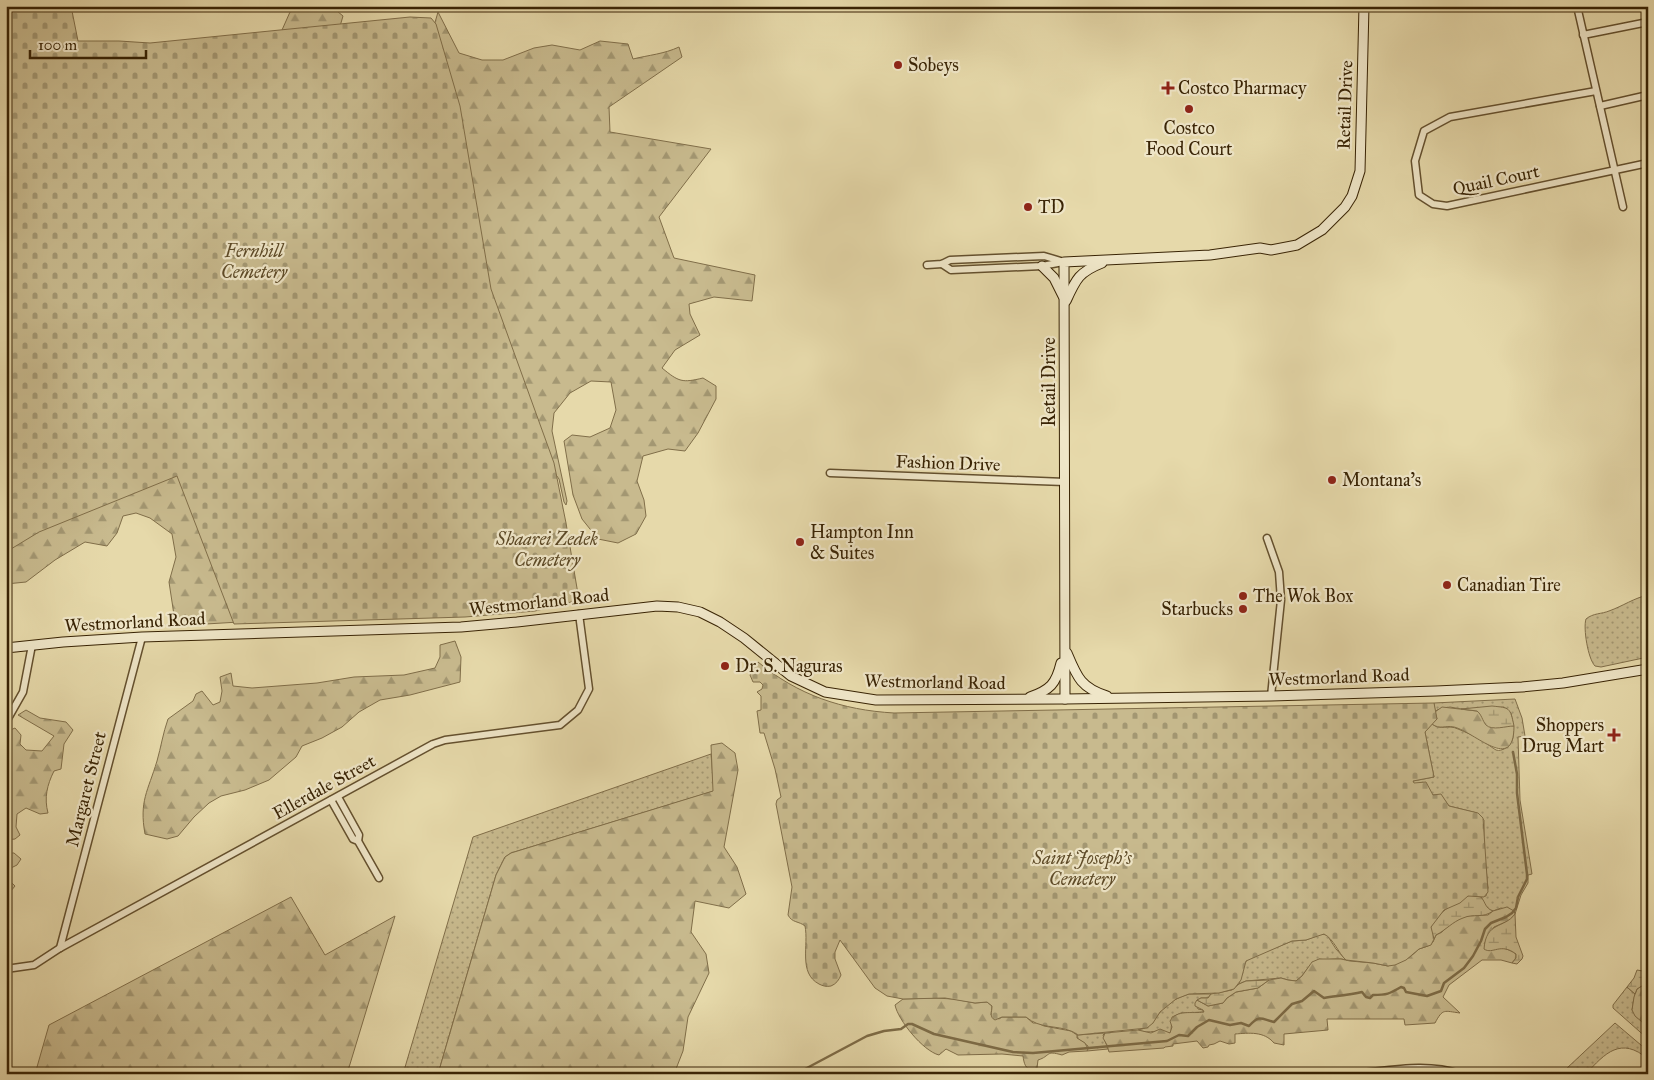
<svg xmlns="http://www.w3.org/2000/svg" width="1654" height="1080" font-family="'IM FELL Great Primer',serif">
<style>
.grass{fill:url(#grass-dots);stroke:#806e49}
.forest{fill:url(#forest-firs);stroke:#806e49}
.wetland{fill:url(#wetland-marsh);stroke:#806e49}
.cemetery{fill:url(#cemetery-stones);stroke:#806e49}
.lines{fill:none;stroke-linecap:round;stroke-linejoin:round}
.stream{stroke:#7d6b46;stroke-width:2.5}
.street-casing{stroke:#64502e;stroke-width:9}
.secondary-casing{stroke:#382304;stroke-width:11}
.street{stroke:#efe6c8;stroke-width:6}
.secondary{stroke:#efe6c8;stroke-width:9}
.poi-dot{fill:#8f2418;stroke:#efe6c8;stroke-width:2}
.labels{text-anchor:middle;stroke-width:4.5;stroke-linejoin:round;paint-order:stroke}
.poi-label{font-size:18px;fill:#382304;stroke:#efe6c8;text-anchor:start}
.street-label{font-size:18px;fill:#382304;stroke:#efe6c8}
.park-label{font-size:18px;font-style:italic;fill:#5c4926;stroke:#efe6c8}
</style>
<defs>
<pattern id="grass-dots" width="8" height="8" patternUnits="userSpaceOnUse" patternTransform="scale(1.25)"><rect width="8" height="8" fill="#c8ba8e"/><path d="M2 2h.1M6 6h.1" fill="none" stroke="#a39772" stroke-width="1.8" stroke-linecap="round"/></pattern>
<pattern id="forest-firs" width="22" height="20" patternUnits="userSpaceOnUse" patternTransform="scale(1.25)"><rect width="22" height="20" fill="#c8ba8e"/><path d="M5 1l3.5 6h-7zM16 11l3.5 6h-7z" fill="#a39772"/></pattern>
<pattern id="wetland-marsh" width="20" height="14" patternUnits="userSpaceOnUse" patternTransform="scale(1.25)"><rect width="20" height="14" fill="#c8ba8e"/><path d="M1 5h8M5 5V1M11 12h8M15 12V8" fill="none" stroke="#a39772"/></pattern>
<pattern id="cemetery-stones" width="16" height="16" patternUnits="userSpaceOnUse" patternTransform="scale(1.25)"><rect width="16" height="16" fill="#c8ba8e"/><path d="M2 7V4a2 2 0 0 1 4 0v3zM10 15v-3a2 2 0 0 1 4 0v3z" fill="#a39772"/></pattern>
</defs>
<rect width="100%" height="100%" fill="#e6d9aa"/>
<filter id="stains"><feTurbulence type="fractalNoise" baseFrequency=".004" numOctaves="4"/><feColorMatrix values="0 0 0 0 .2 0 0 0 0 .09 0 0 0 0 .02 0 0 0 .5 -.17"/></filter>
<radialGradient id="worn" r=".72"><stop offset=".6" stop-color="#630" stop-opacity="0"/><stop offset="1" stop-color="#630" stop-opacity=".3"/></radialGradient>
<!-- grass -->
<g class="grass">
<path d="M1648 595V657L1601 667 1595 666C1588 659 1583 628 1586 619 1593 613 1602 614 1609 611 1623 606 1634 598 1648 595Z"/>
<path d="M1515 699 1522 718 1525 736 1518 737 1520 800 1532 874 1528 875V883L1521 895 1515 914 1514 911 1501 908 1493 911 1488 909 1485 905 1481 897 1486 896 1488 888 1484 848V820L1477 813 1449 806 1441 795H1433L1413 783V781L1434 777 1425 732 1432 724C1441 731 1448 724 1458 729 1465 732 1473 735 1479 739 1485 742 1491 747 1496 750 1500 751 1501 750 1504 749 1518 743 1513 724 1511 713L1504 707 1461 709 1450 707 1437 710 1435 712 1434 703Z"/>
<polygon points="711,754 714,791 511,853 505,857 496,875 438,1074 403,1074 473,837"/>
<path d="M1321 934 1327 935 1336 949 1346 960C1337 957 1329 961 1319 959L1308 968 1302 976 1296 981 1288 980 1281 978 1246 981 1239 984 1244 964 1248 959 1292 941 1306 940Z"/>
<polygon points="1627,987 1635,994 1632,1010 1648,1027 1648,1039 1613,1008 1613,1005"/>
<path d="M1189 994H1211L1208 998H1201L1197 1000 1198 1009 1203 1010 1204 1012 1181 1013 1172 1017 1171 1031 1169 1033C1157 1028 1151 1035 1138 1030 1153 1027 1153 1020 1162 1010 1169 1002 1179 997 1189 994Z"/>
<path d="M1615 1023 1648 1051V1059C1621 1036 1605 1053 1586 1074H1559L1566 1069Z"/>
<polygon points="1105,1033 1103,1035 1108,1049 1087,1051 1088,1046 1077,1038 1077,1035"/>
</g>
<!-- forest -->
<g class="forest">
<path d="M309 6H331L343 16 336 40H430L438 12 459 53 482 60H503L534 48 552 45 580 50 600 41 628 44 633 59C649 55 664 54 679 47L682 57 609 107 610 132 711 149 659 217 674 258 755 275 752 301 714 297 689 304 690 314 700 335 675 350 662 368C679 382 682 383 703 378L716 386V399L698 433 685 451 668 449 643 456 637 481 644 500 646 516 636 534 618 543 598 539 582 519 573 495 564 441 572 435 590 437 610 428 616 410 611 382 591 381 570 393 554 413 552 431 567 501 566 505 564 502 559 479 549 465 282 30 290 12Z"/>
<polygon points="183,426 290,619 172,626 174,615 169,582 176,557 172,534 150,518 136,513 123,516 117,533 107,546 85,542 55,560 26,582 6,584 6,498"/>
<path d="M455 641 461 657 460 682 410 695 380 700 359 712 342 727 322 738 302 746 296 757 269 780 245 790 221 796 209 803 194 817 178 836 167 839 145 834C139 801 148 791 157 761 161 747 163 733 168 719L193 701 196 694 202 691 213 705 220 702 222 691 220 677 231 673 233 686 252 688 317 683 354 677 404 675 435 668 440 657V645Z"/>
<path d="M1442 707 1477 711 1483 717 1484 721 1514 726C1514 774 1475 732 1454 727 1445 725 1440 730 1432 724L1437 719 1435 712Z"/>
<path d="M26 710 40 718 66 722 73 730 64 744 61 769 54 771C47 785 44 798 48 813L40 814 26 808 17 814 16 827 20 835 15 839 6 840V732L15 728 21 735 20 744 26 750 42 751 54 736 18 715Z"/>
<polygon points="722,743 735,753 738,770 724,847 737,867 746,894 729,908 695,901 691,932 706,954 709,973 688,1017 683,1051 674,1074 438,1074 496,875 505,857 511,853 713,791 711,745"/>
<polygon points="6,853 14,853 21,859 17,865 11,868 10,881 15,886 6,897"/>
<polygon points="291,897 325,955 395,916 347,1074 35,1074 49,1025"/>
<path d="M1507 907 1514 911 1515 914 1510 920 1494 927 1484 944C1495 947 1507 947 1516 954V958L1512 963 1501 960H1482L1449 985 1443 997 1460 1013C1444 1011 1443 1008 1435 1023L1405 1025 1404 1019H1327L1328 1030 1284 1034V1045L1274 1043C1264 1031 1249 1033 1235 1034V1043L1229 1044 1220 1041 1214 1044 1209 1045 1208 1047 1203 1048 1197 1041 1173 1044V1046L1165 1047 1164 1048 1109 1052 1107 1045 1103 1038 1105 1033 1138 1030 1151 1033 1160 1029 1170 1033 1172 1027 1170 1021C1177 1009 1192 1014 1204 1012L1203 1010 1195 1006V1003L1197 1000 1208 1006 1223 1003 1227 998 1236 992 1258 988 1269 980 1281 978 1288 980 1296 981 1302 976 1312 962 1319 959H1341L1350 961 1373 963 1388 966 1410 957 1419 949 1428 946 1433 942 1436 935 1442 932 1450 924 1465 916 1488 915 1493 911Z"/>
<polygon points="1648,982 1648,1027 1635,1016 1632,1010 1634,997 1637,989"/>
<path d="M934 998 954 999 975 1003 987 1002 992 1006 991 1015 999 1019 1002 1017H1026L1033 1023H1038L1044 1026 1071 1031 1077 1035V1038L1085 1043 1088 1049 1087 1051 1069 1052 1062 1055C1045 1050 1051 1056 1038 1060L1037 1068 1033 1071C1025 1069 1024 1063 1023 1056L1002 1054 958 1055 946 1049 939 1055C923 1051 898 1020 895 1005L903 999Z"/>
</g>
<!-- wetland -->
<g class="wetland">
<path d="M1492 706C1510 708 1510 707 1514 726 1506 726 1492 731 1486 725 1482 720 1482 715 1477 711L1461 709Z"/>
<path d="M1470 895 1481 897C1486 903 1485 908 1493 911 1482 919 1474 913 1463 918 1452 922 1446 930 1436 935L1434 939 1430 929C1436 913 1455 902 1470 895Z"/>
<path d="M1515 914 1516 937 1523 956 1522 959 1517 964 1512 963 1516 958V954C1500 942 1493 955 1484 949 1486 921 1504 929 1515 914Z"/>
<polygon points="1637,970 1648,972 1648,982 1637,989 1635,994 1627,987 1634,978"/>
<polygon points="1269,980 1258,988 1236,992 1227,998 1223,1003 1208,1006 1197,1000 1201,998 1208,998 1211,994 1232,990 1239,984 1246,981"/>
</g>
<!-- cemetery -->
<g class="cemetery">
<polygon points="6,6 71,6 78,41 119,41 150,43 410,17 431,18 436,24 460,106 491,289 554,463 566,523 579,600 535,611 465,617 234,624 177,476 39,532 6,552"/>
<path d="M758 662C798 695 842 710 894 713L1434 703 1437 719 1425 732 1434 777 1413 781 1414 783 1426 782 1433 795 1441 794 1449 806 1478 813 1483 818 1488 892 1484 897 1468 896 1460 903 1444 910 1431 927 1434 939 1431 945 1419 949 1406 960 1395 965 1388 966 1373 963 1346 960C1338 953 1334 939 1324 934L1306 940 1292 941 1246 961 1241 980 1234 989 1219 993 1189 994 1176 999 1160 1012 1153 1023 1147 1028 1078 1035C1076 1034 1074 1032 1071 1031 1056 1025 1040 1029 1026 1017H1002L995 1020C989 1017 992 1012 992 1006L987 1002 975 1003 945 998 903 999 887 996 875 988 840 940 835 952V959L841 975C839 980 836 984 831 986 826 987 823 986 819 984 798 973 809 945 805 926 799 921 792 923 788 915L792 887 776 804 777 800 781 797 775 769 764 733H760L757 711 761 710V696L757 692 762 689 763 685 760 682H753L750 675Z"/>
</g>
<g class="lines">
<!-- stream -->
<path class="stream" d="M799 1074 805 1069 867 1036 884 1031 901 1029 908 1024H912L934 1034 1013 1052 1033 1053 1167 1041 1179 1035 1188 1036 1197 1027 1209 1020 1230 1025 1241 1023 1249 1026C1260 1014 1261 1019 1274 1022L1292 1004 1302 1001 1314 991 1324 998C1336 996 1349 995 1362 992L1366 997 1370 998 1373 995C1387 995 1389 994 1401 987L1404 988 1406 992 1427 996 1441 991 1444 983 1464 968 1473 956 1481 941 1485 929 1491 923 1506 917 1512 913 1516 908 1518 897 1527 879V874L1517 793V774L1513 752"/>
<defs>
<g id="street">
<polyline points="1577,6 1623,207"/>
<polyline points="1583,35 1648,22"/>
<polyline points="1596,91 1450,117 1424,131 1415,161 1419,195 1433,204 1447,206 1648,163"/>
<polyline points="1600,106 1648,95"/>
<polyline points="942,264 951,270 1042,266 1063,262"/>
<polyline points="927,265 942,264 950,260 1044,256 1064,262"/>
<polyline points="830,473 1065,482"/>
<polyline points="1267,538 1279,572 1281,600 1271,696"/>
<polyline points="6,722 23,692 32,645"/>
<polyline points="338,797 359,835 358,841"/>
<polyline points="331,800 353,839 358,841 379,878"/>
<polyline points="60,948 142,637"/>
<polyline points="6,969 34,965 60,948 433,744 445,740 560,725 578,710 589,689 579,614"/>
<path d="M1353 1074C1388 1071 1426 1062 1460 1074"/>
</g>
<g id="secondary">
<polyline points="1042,266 1054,278 1063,296"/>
<path d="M1066 301C1076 279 1079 272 1102 263"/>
<polyline points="6,648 63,642 142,637 461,627 517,622 657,606 678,607 700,612 720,622 744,638 791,676 825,692 876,700 1065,699 1271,696 1436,691 1522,687 1563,683 1648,669"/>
<path d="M1067 653C1077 677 1081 688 1107 696"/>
<path d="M1030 697C1050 690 1056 684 1061 663"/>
<polyline points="1065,699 1064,262 1210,255 1260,248 1271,250 1297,245 1322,230 1345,207 1352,196 1360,171 1364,6"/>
</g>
</defs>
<!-- street casing -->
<use href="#street" class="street-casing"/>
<!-- secondary casing -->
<use href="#secondary" class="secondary-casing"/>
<!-- street -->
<use href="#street" class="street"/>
<!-- secondary -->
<use href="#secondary" class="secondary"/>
</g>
<!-- markers -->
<g class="poi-dot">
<circle cx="898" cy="65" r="5"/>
<path d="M1165.5 80.5h5v5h5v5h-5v5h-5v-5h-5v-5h5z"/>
<circle cx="1189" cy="109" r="5"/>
<circle cx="1028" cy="207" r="5"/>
<circle cx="1332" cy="480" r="5"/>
<circle cx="800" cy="542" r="5"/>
<circle cx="1447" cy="585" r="5"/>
<circle cx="1243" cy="596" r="5"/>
<circle cx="1243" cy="609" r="5"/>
<circle cx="725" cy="666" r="5"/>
<path d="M1611.5 727.5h5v5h5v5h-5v5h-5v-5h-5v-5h5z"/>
</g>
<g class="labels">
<!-- poi labels -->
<g class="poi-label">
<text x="908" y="71">Sobeys</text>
<text x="1178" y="94">Costco Pharmacy</text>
<text x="1189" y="134" text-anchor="middle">Costco<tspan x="1189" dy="21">Food Court</tspan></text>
<text x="1038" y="213">TD</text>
<text x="1342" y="486">Montana's</text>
<text x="810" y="538">Hampton Inn<tspan x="810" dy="21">&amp; Suites</tspan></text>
<text x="1457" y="591">Canadian Tire</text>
<text x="1253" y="602">The Wok Box</text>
<text x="1233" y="615" text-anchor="end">Starbucks</text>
<text x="735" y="672">Dr. S. Naguras</text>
<text x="1604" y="731" text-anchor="end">Shoppers<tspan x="1604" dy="21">Drug Mart</tspan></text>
</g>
<!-- street labels -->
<g class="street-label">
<text transform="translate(1345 105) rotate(-88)" y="6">Retail Drive</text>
<text transform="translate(1496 180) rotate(-12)" y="6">Quail Court</text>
<text transform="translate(1049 382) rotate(-90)" y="6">Retail Drive</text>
<text transform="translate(948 463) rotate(2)" y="6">Fashion Drive</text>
<text transform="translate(539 602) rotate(-6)" y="6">Westmorland Road</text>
<text transform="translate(135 622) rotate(-3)" y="6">Westmorland Road</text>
<text transform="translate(1339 677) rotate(-2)" y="6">Westmorland Road</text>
<text transform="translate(935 682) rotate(1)" y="6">Westmorland Road</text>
<text transform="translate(324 787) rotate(-29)" y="6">Ellerdale Street</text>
<text transform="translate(86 789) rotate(-76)" y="6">Margaret Street</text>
</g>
<!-- park labels -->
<g class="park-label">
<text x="254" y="257">Fernhill<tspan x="254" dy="21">Cemetery</tspan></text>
<text x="547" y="545">Shaarei Zedek<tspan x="547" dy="21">Cemetery</tspan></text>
<text x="1082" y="864">Saint Joseph's<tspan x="1082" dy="21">Cemetery</tspan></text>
</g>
</g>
<!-- margin -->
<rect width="1654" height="1080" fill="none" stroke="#e6d9aa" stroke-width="25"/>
<rect x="8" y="8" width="1639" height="1065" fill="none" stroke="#382304" stroke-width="2.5"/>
<rect x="12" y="12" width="1629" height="1055" fill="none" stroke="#382304"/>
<!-- scale -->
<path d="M30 50v8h116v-8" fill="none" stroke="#382304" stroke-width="2.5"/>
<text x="38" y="50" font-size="15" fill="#382304" stroke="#efe6c8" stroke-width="4" paint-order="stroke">100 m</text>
<rect width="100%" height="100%" filter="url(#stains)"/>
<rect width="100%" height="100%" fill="url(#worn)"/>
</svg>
